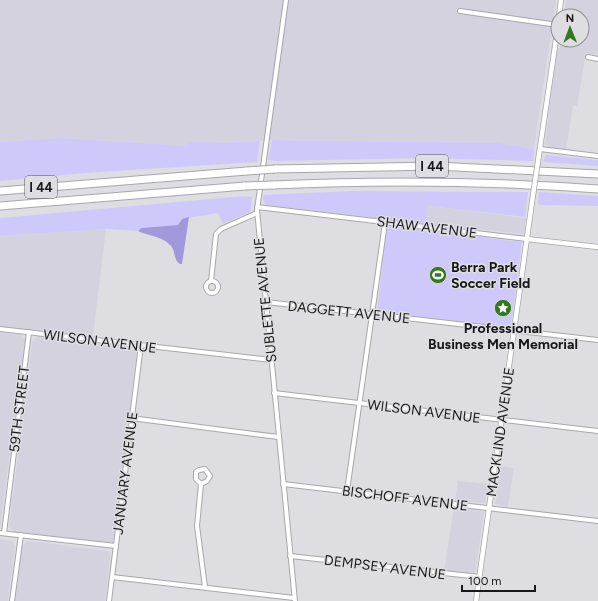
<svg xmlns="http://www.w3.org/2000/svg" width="598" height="601" font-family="Figtree,sans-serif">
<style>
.built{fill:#d3d2de}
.green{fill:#cfc9fb}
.forest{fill:#a299dd}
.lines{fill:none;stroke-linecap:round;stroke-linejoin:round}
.minor-casing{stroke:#a7a6ab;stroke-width:6}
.tertiary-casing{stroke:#a7a6ab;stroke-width:6}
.motorway-casing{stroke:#a7a6ab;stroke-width:9}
.minor{stroke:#fff;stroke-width:4}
.tertiary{stroke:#fff;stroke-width:4.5}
.motorway{stroke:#fff;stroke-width:7}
.tertiary-bridge-casing{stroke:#a7a6ab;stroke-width:6;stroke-linecap:butt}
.motorway-bridge-casing{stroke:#a7a6ab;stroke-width:9;stroke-linecap:butt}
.tertiary-bridge{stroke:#fff;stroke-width:4.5}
.motorway-bridge{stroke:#fff;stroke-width:7}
.labels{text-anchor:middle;stroke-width:3;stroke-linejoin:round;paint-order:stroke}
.shield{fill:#dedee2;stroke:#535355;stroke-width:1}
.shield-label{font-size:13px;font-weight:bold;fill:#181819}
.street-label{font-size:14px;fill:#181819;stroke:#dedee2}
.poi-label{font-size:14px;font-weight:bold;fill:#181819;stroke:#dedee2;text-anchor:start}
</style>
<rect width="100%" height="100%" fill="#dedee2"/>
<!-- built -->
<g class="built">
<polygon points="0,0 556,0 534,149 501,143 272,140 184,146 62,138 0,142"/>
<polygon points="566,0 598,0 598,55 586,53 577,106 573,106 566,150 549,147 545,143 557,49 560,48 561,40 582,40 582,16 564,16"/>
<polygon points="427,206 526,218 524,234 425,224"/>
<polygon points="106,229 93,336 0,326 0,236"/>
<polygon points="0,333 21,335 25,340 0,528"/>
<polygon points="41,336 137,349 113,543 14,532 9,526 32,342 37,337"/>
<polygon points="500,466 514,468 508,507 495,504"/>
<polygon points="458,481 488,484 485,503 455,501"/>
<polygon points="454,507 484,512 475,575 444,571"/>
<polygon points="0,539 12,541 15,546 8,601 0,601"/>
<polygon points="28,541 109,551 110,558 105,601 15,601 22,546"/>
</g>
<!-- green -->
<g class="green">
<polygon points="61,138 173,145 184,146 191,142 223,143 260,141 257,162 85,173 0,181 0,142"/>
<polygon points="272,140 501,143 534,149 533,161 424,158 276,161 268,160"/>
<polygon points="546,155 598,160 598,166 543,162"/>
<polygon points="350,191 528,192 525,217 428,206 425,224 266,205 263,200 263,195"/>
<polygon points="539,192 598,196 598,206 540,205 538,204"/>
<polygon points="244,196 252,197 250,212 223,224 218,213 182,219 178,225 141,228 138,231 106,229 0,236 0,218"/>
<polygon points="389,226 522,242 511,326 508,327 377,312 387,228"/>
</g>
<!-- forest -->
<path class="forest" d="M189 217 182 264H180C173 260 176 250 170 245 162 236 148 236 138 231L141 228 178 225 182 219Z"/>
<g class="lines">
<defs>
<g id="minor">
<polyline points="286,0 257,210 295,601"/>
<polyline points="460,11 558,25"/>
<polyline points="588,57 598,59"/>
<polyline points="540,149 598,156"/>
<polyline points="257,207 527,239"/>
<polyline points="211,281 216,234 221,229 257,213"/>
<circle cx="212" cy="287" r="6"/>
<polyline points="266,302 598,340"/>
<polyline points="0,329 271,360"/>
<polyline points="274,393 598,431"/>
<polyline points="131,418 278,437"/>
<polyline points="201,484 196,479 196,472 199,470 205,469 210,476 207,481 201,484 197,526 205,587"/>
<polyline points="283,484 598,521"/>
<polyline points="347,491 385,223"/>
<polyline points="0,533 116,546"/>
<polyline points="4,533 29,332"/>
<polyline points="290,556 480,577"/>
<polyline points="112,577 294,598"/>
<polyline points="12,601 21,535"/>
<polyline points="109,601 141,345"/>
</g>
<g id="tertiary">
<polyline points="559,16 561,0"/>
<polyline points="538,161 558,26"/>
<polyline points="527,239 598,247"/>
<polyline points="476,601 532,202"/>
</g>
<g id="motorway">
<polyline points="275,169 436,166 598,174"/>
<path d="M273 185C382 180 490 181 598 189"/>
<polyline points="0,191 247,171"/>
<polyline points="0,206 245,186"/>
</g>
</defs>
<!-- minor casing -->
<use href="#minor" class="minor-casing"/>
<!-- tertiary casing -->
<use href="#tertiary" class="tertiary-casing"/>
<!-- motorway casing -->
<use href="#motorway" class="motorway-casing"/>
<!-- minor -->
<use href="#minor" class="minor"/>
<!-- tertiary -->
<use href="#tertiary" class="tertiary"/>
<!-- motorway -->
<use href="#motorway" class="motorway"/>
<defs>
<polyline id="tertiary-bridge" points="532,202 538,161"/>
<g id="motorway-bridge">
<polyline points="247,171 275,169"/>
<polyline points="245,186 273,185"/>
</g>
</defs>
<!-- tertiary-bridge casing -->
<use href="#tertiary-bridge" class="tertiary-bridge-casing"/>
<!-- motorway-bridge casing -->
<use href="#motorway-bridge" class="motorway-bridge-casing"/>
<!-- tertiary-bridge -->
<use href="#tertiary-bridge" class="tertiary-bridge"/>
<!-- motorway-bridge -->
<use href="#motorway-bridge" class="motorway-bridge"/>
</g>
<!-- icons -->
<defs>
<symbol id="stadium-disc" viewBox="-11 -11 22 22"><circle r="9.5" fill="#31791e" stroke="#dedee2"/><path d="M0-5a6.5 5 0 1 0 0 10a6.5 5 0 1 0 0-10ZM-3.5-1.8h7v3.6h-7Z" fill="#fff"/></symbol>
<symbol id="sight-disc" viewBox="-11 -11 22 22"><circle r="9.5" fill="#31791e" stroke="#dedee2"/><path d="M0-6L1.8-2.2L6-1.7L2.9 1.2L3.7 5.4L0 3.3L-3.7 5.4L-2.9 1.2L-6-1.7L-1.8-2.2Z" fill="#fff"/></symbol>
</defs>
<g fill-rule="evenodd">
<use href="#stadium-disc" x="428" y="265" width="20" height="20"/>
<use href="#sight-disc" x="493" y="298" width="20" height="20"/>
</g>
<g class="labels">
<!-- shield labels -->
<g class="shield">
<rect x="416" y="155" width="32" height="22" rx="3"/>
<rect x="25" y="176" width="32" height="22" rx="3"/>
</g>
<g class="shield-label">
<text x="432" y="171">I 44</text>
<text x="41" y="192">I 44</text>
</g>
<!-- street labels -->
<g class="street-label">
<text transform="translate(427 227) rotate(7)" y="5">SHAW AVENUE</text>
<text transform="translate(265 300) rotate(-96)" y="5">SUBLETTE AVENUE</text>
<text transform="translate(349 312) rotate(6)" y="5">DAGGETT AVENUE</text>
<text transform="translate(100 341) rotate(7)" y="5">WILSON AVENUE</text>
<text transform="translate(19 409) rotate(-83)" y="5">59TH STREET</text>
<text transform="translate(424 411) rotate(7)" y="5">WILSON AVENUE</text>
<text transform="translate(500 432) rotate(-82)" y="5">MACKLIND AVENUE</text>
<text transform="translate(125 473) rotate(-83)" y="5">JANUARY AVENUE</text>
<text transform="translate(405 498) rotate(7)" y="5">BISCHOFF AVENUE</text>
<text transform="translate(385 567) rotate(7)" y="5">DEMPSEY AVENUE</text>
</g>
<!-- poi labels -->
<g class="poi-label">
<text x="451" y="272">Berra Park<tspan x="451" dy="16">Soccer Field</tspan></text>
<text x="503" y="333" text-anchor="middle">Professional<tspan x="503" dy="16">Business Men Memorial</tspan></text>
</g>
</g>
<!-- north arrow -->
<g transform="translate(570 28) rotate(359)"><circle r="19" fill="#dedee2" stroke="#8f8f92"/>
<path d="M0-3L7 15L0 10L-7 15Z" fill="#31791e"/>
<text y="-6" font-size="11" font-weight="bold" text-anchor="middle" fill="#181819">N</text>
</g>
<!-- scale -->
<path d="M462 585v6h73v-6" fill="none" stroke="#181819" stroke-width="2"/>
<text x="468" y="585" font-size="12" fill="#181819" stroke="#dedee2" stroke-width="3" paint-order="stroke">100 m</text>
</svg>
